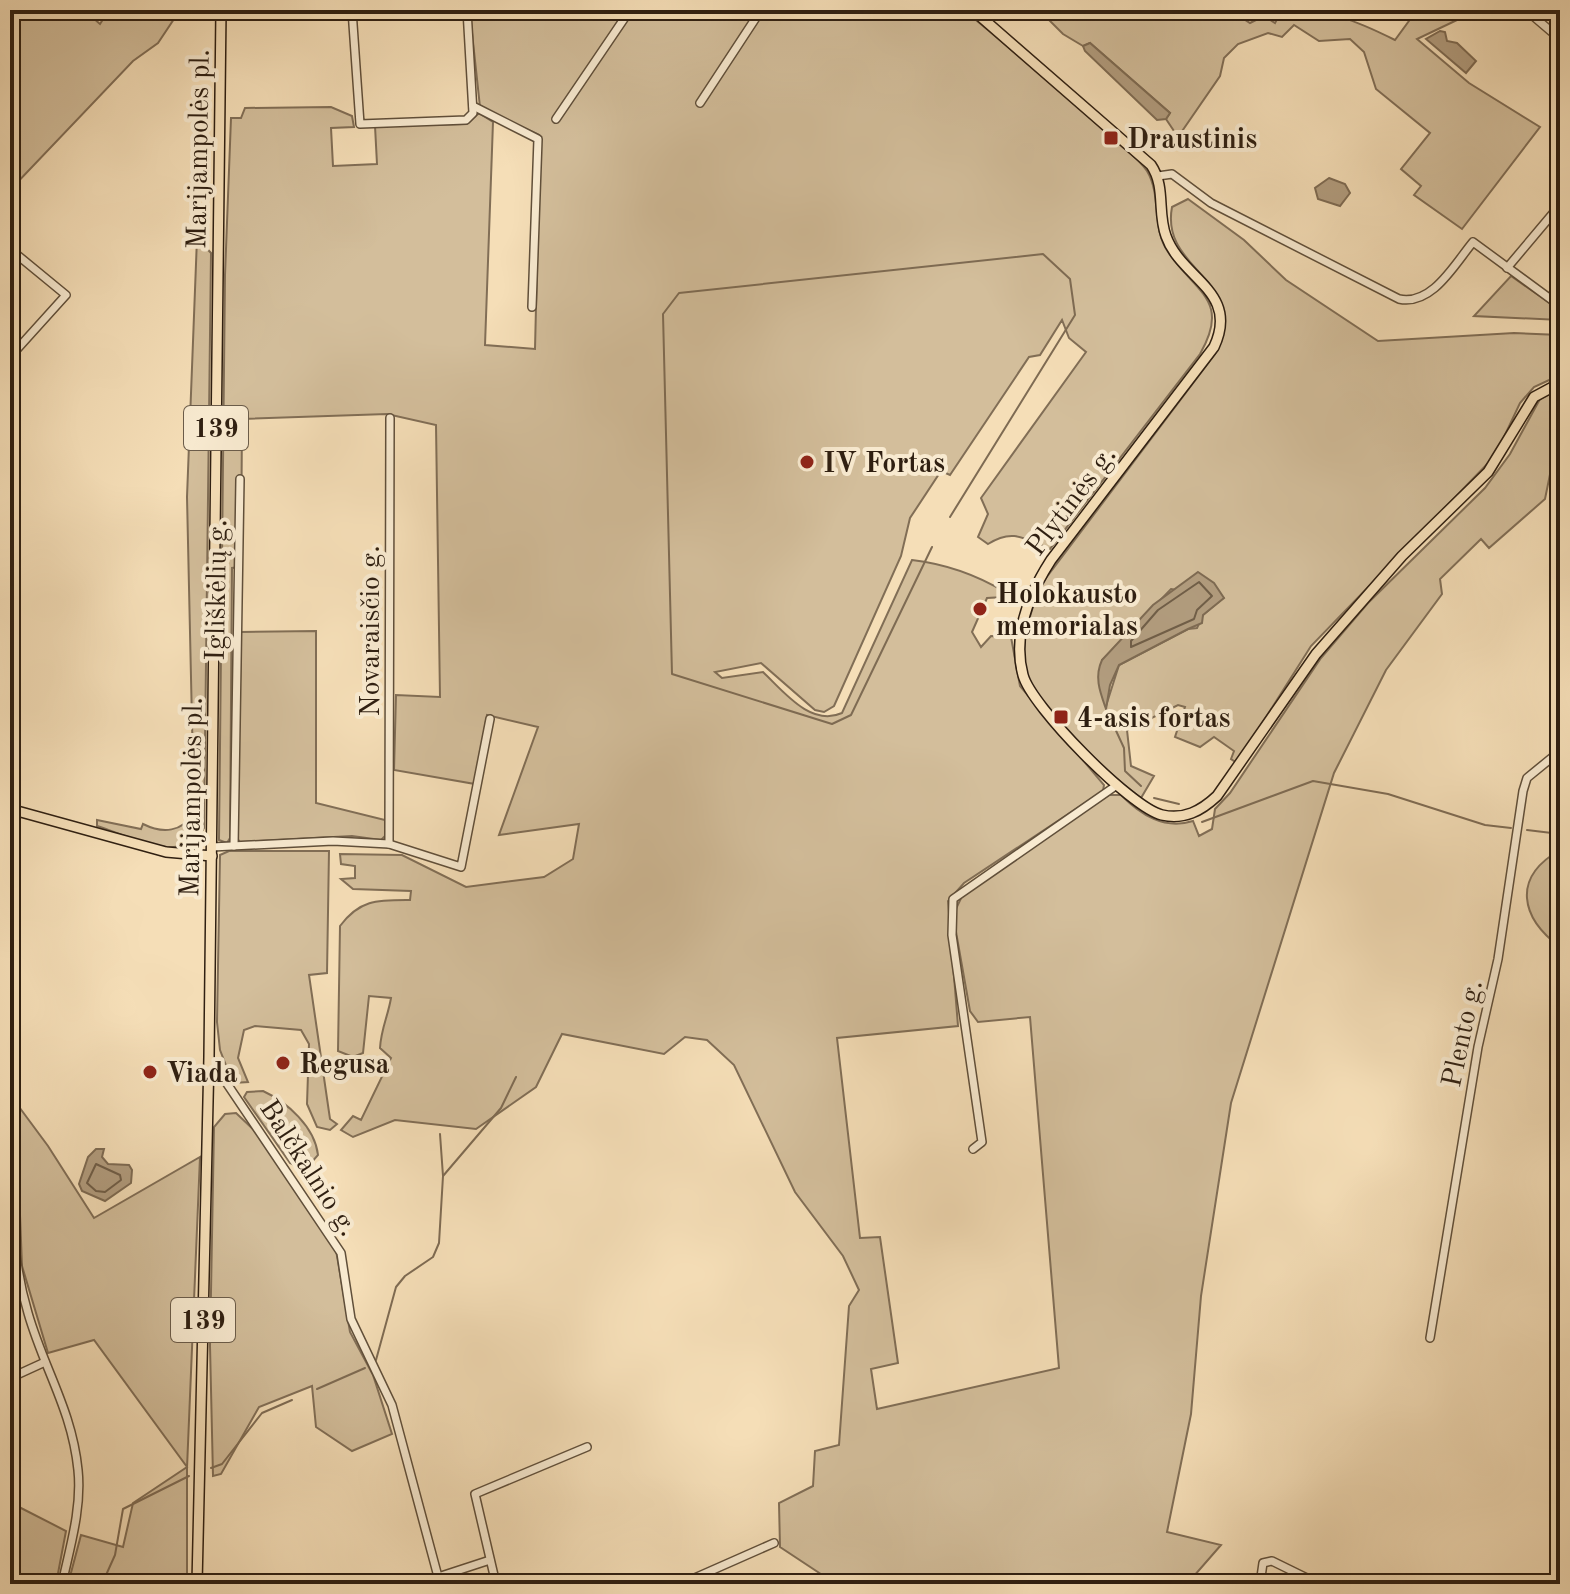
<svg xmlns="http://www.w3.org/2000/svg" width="1570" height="1594" font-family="'Old Standard TT',serif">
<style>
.green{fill:#d3be9b;stroke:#816e56;stroke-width:2;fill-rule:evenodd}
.water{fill:#b29d7f;stroke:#7e6b53;stroke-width:2}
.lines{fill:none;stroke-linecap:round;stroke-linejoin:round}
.shore{stroke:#705e48;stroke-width:2}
.stream{stroke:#7e6b53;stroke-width:2}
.minor-casing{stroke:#604f3a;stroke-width:10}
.major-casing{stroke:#2f1f11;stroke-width:12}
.minor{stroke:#f8ead0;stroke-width:7}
.major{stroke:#f5deb7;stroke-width:9}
.poi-dot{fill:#8f2418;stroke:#f8ead0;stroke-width:3}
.labels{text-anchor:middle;stroke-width:8;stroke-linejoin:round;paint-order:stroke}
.shield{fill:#f8ead0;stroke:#6b5c4a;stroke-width:2}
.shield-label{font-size:26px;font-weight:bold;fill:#2f1f11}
.poi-label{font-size:28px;font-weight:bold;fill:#2f1f11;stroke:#f8ead0;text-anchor:start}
.street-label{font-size:28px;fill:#2f1f11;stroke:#f8ead0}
</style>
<rect width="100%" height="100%" fill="#f5deb7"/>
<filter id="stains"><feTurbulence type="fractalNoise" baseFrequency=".0025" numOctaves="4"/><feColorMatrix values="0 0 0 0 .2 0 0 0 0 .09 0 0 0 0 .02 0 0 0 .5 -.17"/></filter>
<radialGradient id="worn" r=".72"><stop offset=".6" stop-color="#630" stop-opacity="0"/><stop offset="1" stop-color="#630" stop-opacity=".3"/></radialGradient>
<!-- green -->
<g class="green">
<polygon points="10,10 84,10 100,24 109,10 180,10 158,43 133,61 13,187 10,185"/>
<path d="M549 10H964C1014 52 1064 93 1111 137 1123 148 1138 157 1147 171 1162 196 1151 227 1168 252 1196 293 1231 300 1200 354L1050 549C1025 539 1013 528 988 544L978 537 988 514 981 498 1086 352 1069 338 1062 320 1040 355 1029 357 950 475 941 471 910 518 901 556 834 706 824 712 815 710 761 663 715 672 722 678 763 672C784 692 811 727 842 713L912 560C946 564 975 574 1005 592V597L987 598 972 632 981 647 991 636 1011 637 1020 686 1104 785 1103 791 964 883 948 901 958 1026 837 1038 860 1238 880 1237 898 1363 871 1369 877 1409 1059 1368 1030 1017 978 1022 970 1011 953 915 964 892 1109 795H1121C1141 815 1164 830 1193 821L1199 836 1212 829 1215 809 1230 793 1321 658 1368 603 1485 488 1510 454 1540 399 1560 388V425L1545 499 1489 548 1481 539 1440 579 1442 594 1386 670 1334 773 1231 1103 1201 1296 1191 1414 1167 1532 1221 1545 1187 1584H836L780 1547 779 1503 813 1486 815 1451 839 1445 849 1306 859 1290 843 1256 795 1192 734 1065 707 1040 685 1037 664 1054 562 1034 536 1087 476 1129 395 1120 353 1137 341 1130 353 1116 361 1120 391 1058 380 1048C381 1029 388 1016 391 998L369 996 363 1053 353 1057 338 1051 340 926C360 899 378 900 410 900L411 891 353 889 341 879 355 878V866L341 864 340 854 402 855 466 887 544 877 573 859 579 824 499 835 538 727 487 715 475 784 394 770 396 695 440 697 436 425 387 414 242 419 241 567 232 568 230 838 227 843 219 840 225 275 231 118H241L245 108 331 107 352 116 354 127 331 128 333 166 377 164 375 126 467 124 479 113 493 122 485 345 535 349 540 140 539 135 480 107 470 14Z"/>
<path d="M1039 10H1230L1250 23 1264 16 1275 23 1282 10C1329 10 1353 19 1395 40L1417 10H1478L1417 39 1469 83 1540 127 1462 229 1414 195 1421 186 1401 169 1430 133 1376 89 1364 52 1350 39 1319 41 1294 25 1282 37 1268 33 1238 44 1224 58 1220 76 1178 137 1166 119 1170 113 1090 43 1083 46 1063 34Z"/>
<path d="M1188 199 1244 240 1286 280 1378 341 1514 333 1560 335V375L1534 387 1520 403 1495 456 1311 646 1237 763 1231 759 1234 751 1214 737 1200 747 1175 737 1185 707 1178 705 1127 730 1131 766 1154 776 1141 798C1110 775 1042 712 1028 677 1017 649 1031 612 1040 586L1215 354C1249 275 1160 272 1172 207ZM1171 589 1223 598 1203 615 1197 628 1188 629 1119 665 1106 706 1102 660Z"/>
<path d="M197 238 211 253 204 828C184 867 129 836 97 826V820L141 829 143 824C163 834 182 832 194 813L187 497Z"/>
<polygon points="1511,276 1560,310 1560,320 1474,316"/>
<polygon points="316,631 316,803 385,820 385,836 381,840 352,836 240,842 237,838 241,632"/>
<path d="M1560 850V947C1521 918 1511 878 1560 850Z"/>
<polygon points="229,851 329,851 327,973 309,975 330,1119 337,1124 330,1130 317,1127 307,1104 309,1044 301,1030 255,1026 244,1030 238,1058 248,1082 233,1083 220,1050 217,1022 220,855"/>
<path d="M263 1091C287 1102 315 1127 318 1155L305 1170 290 1163 244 1097 247 1092Z"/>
<polygon points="11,1096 48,1146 94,1218 200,1157 187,1468 187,1584 68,1584 81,1535 123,1547 133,1503 187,1467 94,1340 48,1353 22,1266 18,1164 11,1163"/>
<polygon points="236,1113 256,1132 336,1250 350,1332 373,1375 392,1434 352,1451 316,1427 312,1386 259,1407 221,1474 213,1476 210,1346 214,1127 225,1114"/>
<polygon points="19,1507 66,1531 56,1584 10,1584 10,1512"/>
</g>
<!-- water -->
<g class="water">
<polygon points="1440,31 1445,32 1447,41 1457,43 1476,61 1466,73 1426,39"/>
<polygon points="1090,43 1170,113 1166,119 1157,120 1085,51 1083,46"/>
<polygon points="1329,178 1345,184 1350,193 1340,206 1318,199 1315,188"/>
<path d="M1198 572 1214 583 1224 598 1203 615 1202 623 1188 629 1119 665 1110 685 1106 709C1100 692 1094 677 1102 660L1153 605Z"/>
<polygon points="96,1149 104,1149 102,1157 108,1164 129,1165 132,1170 131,1183 105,1201 82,1191 79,1184 88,1157"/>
</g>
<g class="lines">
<!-- shore -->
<g class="shore">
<polygon points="1199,582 1212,596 1197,610 1194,619 1131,647 1131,641 1158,610"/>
<polygon points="96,1164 120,1175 121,1180 105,1192 96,1191 87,1183"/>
</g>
<!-- stream -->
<g class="stream">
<polyline points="932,547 851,715 832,724 672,674 663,314 679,293 1043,254 1070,279 1075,315 950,517"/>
<polyline points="1106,709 1124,748 1125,771 1141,786"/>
<polyline points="1154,798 1179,804"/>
<polyline points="1202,822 1313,781 1388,794 1485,825 1511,828"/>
<polyline points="1527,830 1560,834"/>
<polyline points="440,1134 443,1176"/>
<polyline points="376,1360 396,1287 405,1276 433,1257 439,1243 443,1176 501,1108 516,1077"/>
<polyline points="317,1389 365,1368"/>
<polyline points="211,1468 222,1464 262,1413 292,1400"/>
<polyline points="102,1584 115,1555 123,1509 189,1476"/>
</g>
<defs>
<g id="minor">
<polyline points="352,10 360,124 466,120 473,113 467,10"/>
<polyline points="1526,10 1560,39"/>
<polyline points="1273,13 1275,10"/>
<polyline points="700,103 761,10"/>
<polyline points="473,106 538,139 532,307"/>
<polyline points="556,119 630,10"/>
<path d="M1158 176 1172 174 1211 203 1399 299C1432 306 1454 265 1473 242L1560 306"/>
<polyline points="10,249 66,295 10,357"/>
<polyline points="1507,268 1560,205"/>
<polyline points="389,844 390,418"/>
<polyline points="234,846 240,479"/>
<polyline points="212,847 333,841 389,844 461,867 490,719"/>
<polyline points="209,1057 341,1253 351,1319 392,1405 440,1584"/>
<polyline points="973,1149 982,1142 952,935 953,899 1117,785"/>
<path d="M12 1193C13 1235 16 1273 28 1313 44 1369 72 1410 78 1470 82 1508 70 1547 62 1584"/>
<polyline points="1430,1338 1478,1047 1498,959 1523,791 1527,778 1560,751"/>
<polyline points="10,1378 45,1362"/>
<polyline points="438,1577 490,1560"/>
<polyline points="496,1584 475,1494 587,1447"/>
<polyline points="681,1584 774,1543"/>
<polyline points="1260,1584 1263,1563 1272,1561 1319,1584"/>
</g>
<g id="major">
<path d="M973 10 1151 165C1166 187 1157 212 1166 236 1181 279 1240 291 1214 347L1051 560C1029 594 1012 634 1023 675 1031 706 1131 808 1162 815 1184 820 1201 811 1217 796L1316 654 1402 556 1488 472 1534 397 1560 383"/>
<polyline points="10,809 166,852 212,856"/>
<polyline points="197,1584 209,1057 221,10"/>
</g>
</defs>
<!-- minor casing -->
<use href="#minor" class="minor-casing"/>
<!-- major casing -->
<use href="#major" class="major-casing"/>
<!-- minor -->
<use href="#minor" class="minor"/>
<!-- major -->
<use href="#major" class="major"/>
</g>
<!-- markers -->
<g class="poi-dot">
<rect x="1103" y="130" width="16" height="16" rx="4"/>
<circle cx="807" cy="462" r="8"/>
<circle cx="980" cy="609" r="8"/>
<rect x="1053" y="709" width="16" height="16" rx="4"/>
<circle cx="283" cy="1063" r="8"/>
<circle cx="150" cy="1072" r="8"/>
</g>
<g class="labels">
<!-- shield labels -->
<g class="shield">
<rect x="184" y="406" width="64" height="44" rx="6"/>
<rect x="171" y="1298" width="64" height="44" rx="6"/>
</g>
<g class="shield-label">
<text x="216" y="437">139</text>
<text x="203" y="1329">139</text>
</g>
<!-- poi labels -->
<g class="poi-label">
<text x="1127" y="148">Draustinis</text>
<text x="823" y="472">IV Fortas</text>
<text x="996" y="603">Holokausto<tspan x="996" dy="32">memorialas</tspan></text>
<text x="1077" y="727">4-asis fortas</text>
<text x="299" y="1073">Regusa</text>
<text x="166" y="1082">Viada</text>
</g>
<!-- street labels -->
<g class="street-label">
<text transform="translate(197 149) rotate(-89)" y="10">Marijampolės pl.</text>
<text transform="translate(1070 500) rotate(-53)" y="10">Plytinės g.</text>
<text transform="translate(215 590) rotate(-89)" y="10">Igliškėlių g.</text>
<text transform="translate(369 631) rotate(-90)" y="10">Novaraisčio g.</text>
<text transform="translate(190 797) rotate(-89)" y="10">Marijampolės pl.</text>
<text transform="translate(1461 1033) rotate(-78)" y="10">Plento g.</text>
<text transform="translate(310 1167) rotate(57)" y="10">Balčkalnio g.</text>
</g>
</g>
<!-- margin -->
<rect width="1570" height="1594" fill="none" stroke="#f5deb7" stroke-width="40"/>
<rect x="12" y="12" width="1546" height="1570" fill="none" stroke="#2f1f11" stroke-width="4"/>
<rect x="20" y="20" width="1530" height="1554" fill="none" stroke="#2f1f11" stroke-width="2"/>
<rect width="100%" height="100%" filter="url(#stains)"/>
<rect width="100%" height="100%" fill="url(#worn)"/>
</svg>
